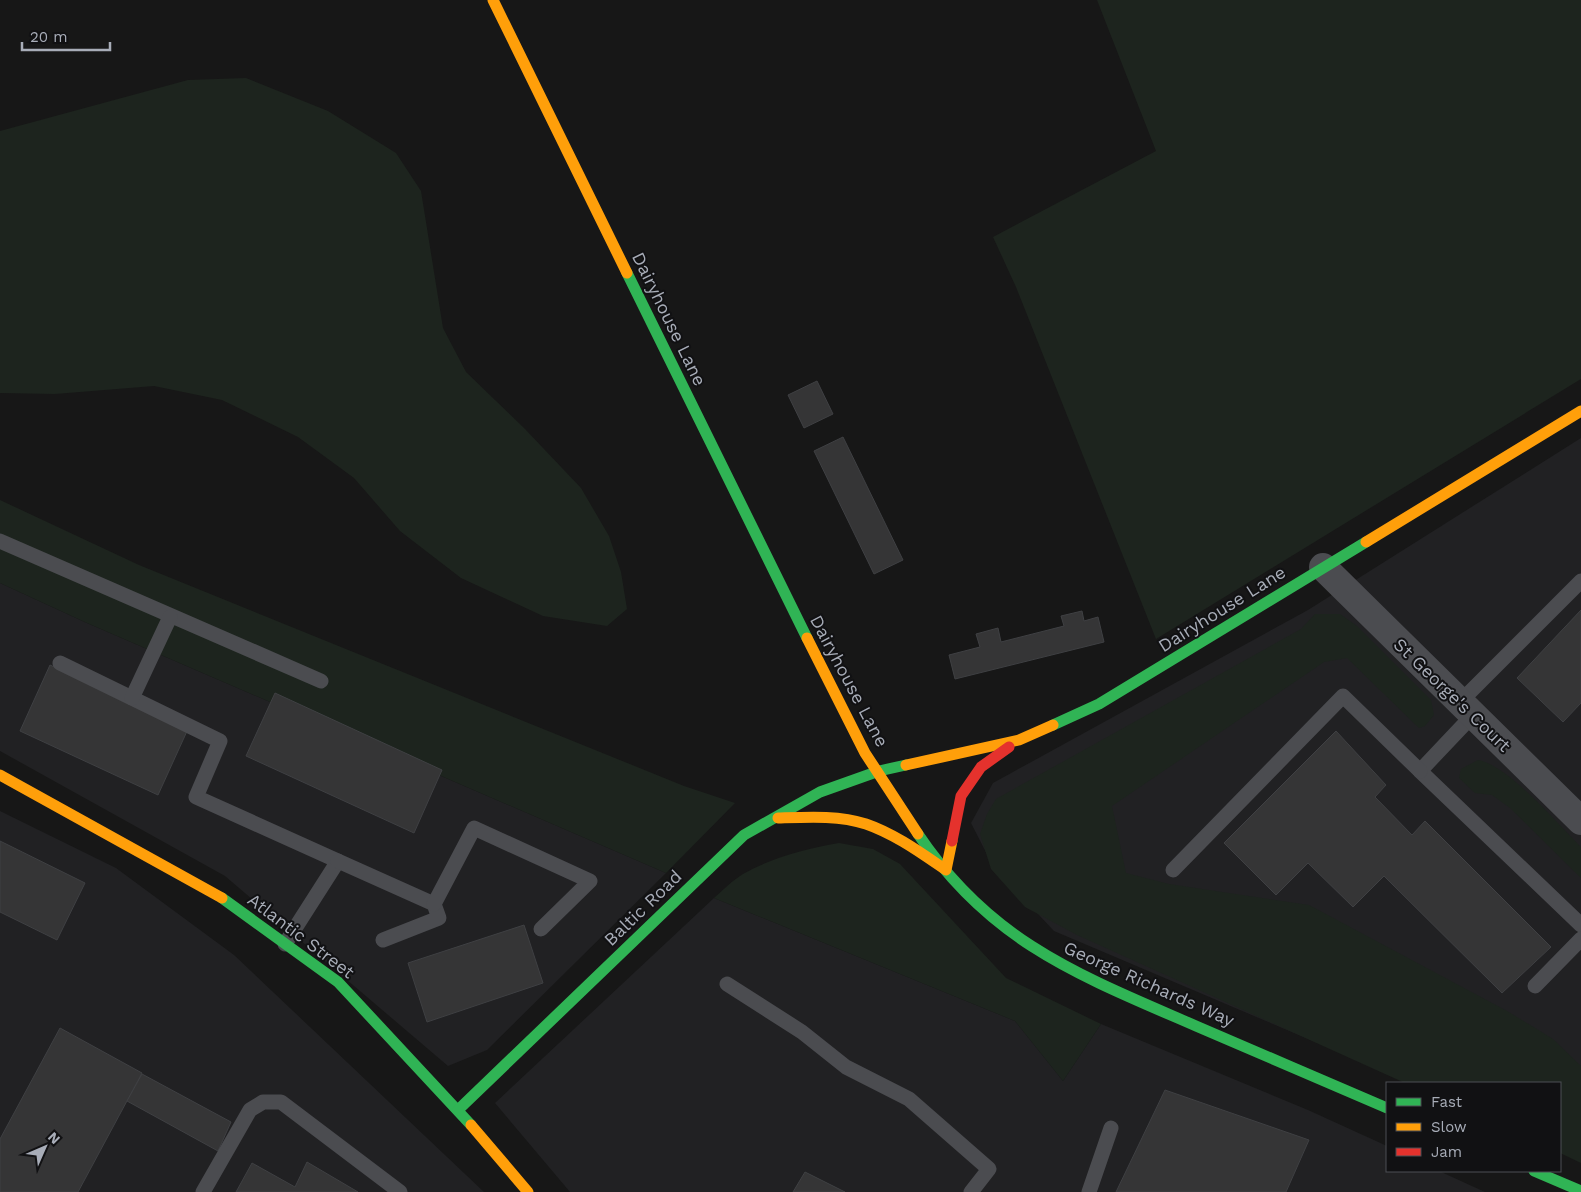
<svg xmlns="http://www.w3.org/2000/svg" width="1581" height="1192" font-family="'Work Sans',sans-serif">
<style>
.built{fill:#212123}
.green{fill:#1d241e}
.building{fill:#353536;stroke:#3f4043}
.lines{fill:none;stroke-linecap:round;stroke-linejoin:round}
.lane{stroke:#4b4c50;stroke-width:15}
.street{stroke:#4b4c50;stroke-width:28}
.fast{stroke:#30b455;stroke-width:11}
.slow{stroke:#ff9f0a;stroke-width:11}
.jam{stroke:#e5322d;stroke-width:11}
.labels{text-anchor:middle;stroke-width:4;stroke-linejoin:round;paint-order:stroke}
.street-label{font-size:18px;fill:#a8adb8;stroke:#111113}
</style>
<rect width="100%" height="100%" fill="#171717"/>
<!-- built -->
<g class="built">
<polygon points="1581,438 1581,1155 1560,1083 1412,1083 1054,931 993,866 971,823 993,783 1308,610"/>
<polygon points="0,583 87,623 666,873 487,1050 448,1066 225,876 0,751"/>
<polygon points="0,811 116,868 234,955 484,1192 0,1192"/>
<polygon points="714,898 1015,1021 1063,1081 1101,1024 1308,1110 1387,1146 1387,1171 1439,1171 1485,1192 570,1192 495,1103"/>
</g>
<!-- green -->
<g class="green">
<polygon points="1097,0 1581,0 1581,379 1156,639 1016,287 993,237 1156,151"/>
<polygon points="246,78 328,111 396,153 421,191 443,328 466,372 525,429 581,488 609,536 621,572 627,609 607,626 543,616 461,578 400,531 354,478 298,437 222,400 154,386 55,394 0,393 0,131 188,80"/>
<polygon points="0,500 139,565 684,786 735,803 666,873 87,623 0,583"/>
<polygon points="1315,614 1340,614 1357,626 1431,700 1434,715 1425,726 1419,728 1347,658 1324,662 1112,806 1126,873 1169,884 1309,905 1507,1011 1553,1039 1581,1066 1581,1163 1560,1153 1560,1083 1405,1083 1077,935 1025,907 991,869 980,834 987,814 996,799 1301,629"/>
<path d="M1478 760C1508 765 1558 824 1581 847V878L1510 808 1492 795 1475 793 1459 778 1461 769Z"/>
<path d="M839 843 873 849 900 864 1006 978 1101 1024 1063 1081 1015 1021 714 898C723 890 733 880 743 874 773 857 806 849 839 843Z"/>
</g>
<!-- building -->
<g class="building">
<polygon points="817,381 833,414 804,428 788,395"/>
<polygon points="843,437 903,560 874,574 814,451"/>
<polygon points="1581,610 1581,703 1563,722 1517,678"/>
<polygon points="1082,611 1084,621 1098,617 1104,642 955,679 949,655 980,647 976,634 998,628 1001,642 1064,626 1061,616"/>
<polygon points="50,665 188,729 158,795 20,731"/>
<polygon points="275,693 442,770 414,833 246,756"/>
<polygon points="1336,731 1386,785 1375,797 1412,835 1425,821 1551,947 1502,993 1384,876 1353,907 1308,863 1276,895 1224,843"/>
<polygon points="0,841 85,883 57,940 0,912"/>
<polygon points="524,925 543,983 427,1022 408,963"/>
<polygon points="60,1028 142,1073 78,1192 0,1192 0,1139"/>
<polygon points="142,1074 231,1122 218,1151 127,1101"/>
<polygon points="1165,1090 1309,1140 1286,1192 1116,1192"/>
<polygon points="307,1162 358,1192 236,1192 252,1163 295,1187"/>
<polygon points="805,1172 845,1192 793,1192"/>
</g>
<g class="lines">
<!-- lane -->
<g class="lane">
<polyline points="0,541 321,681"/>
<polyline points="60,663 220,741 196,797 338,861 285,944"/>
<polyline points="132,698 170,617"/>
<polyline points="1460,702 1581,581"/>
<polyline points="1473,715 1420,771 1581,925"/>
<polyline points="338,861 434,904 439,918 383,940"/>
<polyline points="1173,870 1343,696 1420,771"/>
<polyline points="434,904 474,828 590,881 541,929"/>
<polyline points="727,984 802,1032 846,1067 909,1099 989,1169 971,1192"/>
<polyline points="1535,986 1581,939"/>
<polyline points="203,1192 250,1110 263,1102 281,1102 400,1192"/>
<polyline points="1089,1192 1111,1128"/>
</g>
<!-- street -->
<polyline class="street" points="1323,567 1581,821"/>
<!-- fast -->
<g class="fast">
<polyline points="627,273 807,638"/>
<polyline points="1053,725 1099,704 1366,542"/>
<path d="M918 834C991 943 1081 976 1196 1026 1260 1053 1323 1081 1387 1108"/>
<polyline points="222,898 338,982 471,1125"/>
<polyline points="458,1110 744,835 820,792 879,771 906,765"/>
<polyline points="1534,1171 1581,1191"/>
</g>
<!-- slow -->
<g class="slow">
<polyline points="493,0 627,273"/>
<polyline points="1366,542 1581,411"/>
<polyline points="807,638 865,753 918,834"/>
<polyline points="906,765 1019,740 1053,725"/>
<polyline points="0,775 222,898"/>
<path d="M778 818C807 817 839 815 866 824 895 834 921 853 946 870L952 841"/>
<polyline points="471,1125 528,1192"/>
</g>
<!-- jam -->
<polyline class="jam" points="952,841 961,796 981,767 1009,747"/>
</g>
<g class="labels">
<!-- street labels -->
<g class="street-label">
<text transform="translate(669 319) rotate(64)" y="6">Dairyhouse Lane</text>
<text transform="translate(1222 609) rotate(-32)" y="6">Dairyhouse Lane</text>
<text transform="translate(849 681) rotate(62)" y="6">Dairyhouse Lane</text>
<text transform="translate(1452 695) rotate(44)" y="6">St George's Court</text>
<text transform="translate(643 908) rotate(-44)" y="6">Baltic Road</text>
<text transform="translate(301 936) rotate(37)" y="6">Atlantic Street</text>
<text transform="translate(1149 984) rotate(24)" y="6">George Richards Way</text>
</g>
</g>
<!-- legend -->
<rect x="1386" y="1082" width="175" height="90" fill="#111113" stroke="#4d4f55"/>
<rect x="1396" y="1098" width="25" height="8" fill="#30b455" stroke="#4d4f55"/>
<text x="1431" y="1107" font-size="15" fill="#a8adb8">Fast</text>
<rect x="1396" y="1123" width="25" height="8" fill="#ff9f0a" stroke="#4d4f55"/>
<text x="1431" y="1132" font-size="15" fill="#a8adb8">Slow</text>
<rect x="1396" y="1148" width="25" height="8" fill="#e5322d" stroke="#4d4f55"/>
<text x="1431" y="1157" font-size="15" fill="#a8adb8">Jam</text>
<!-- north arrow -->
<g transform="translate(45 1147) rotate(45)" stroke="#111113" stroke-width="4" paint-order="stroke">
<path d="M0-4L9 19L0 12L-9 19Z" fill="#a8adb8"/>
<text y="-8" font-size="14" font-weight="bold" text-anchor="middle" fill="#a8adb8">N</text>
</g>
<!-- scale -->
<path d="M22 42v8h88v-8" fill="none" stroke="#a8adb8" stroke-width="2.5"/>
<text x="30" y="42" font-size="15" fill="#a8adb8" stroke="#111113" stroke-width="4" paint-order="stroke">20 m</text>
</svg>
